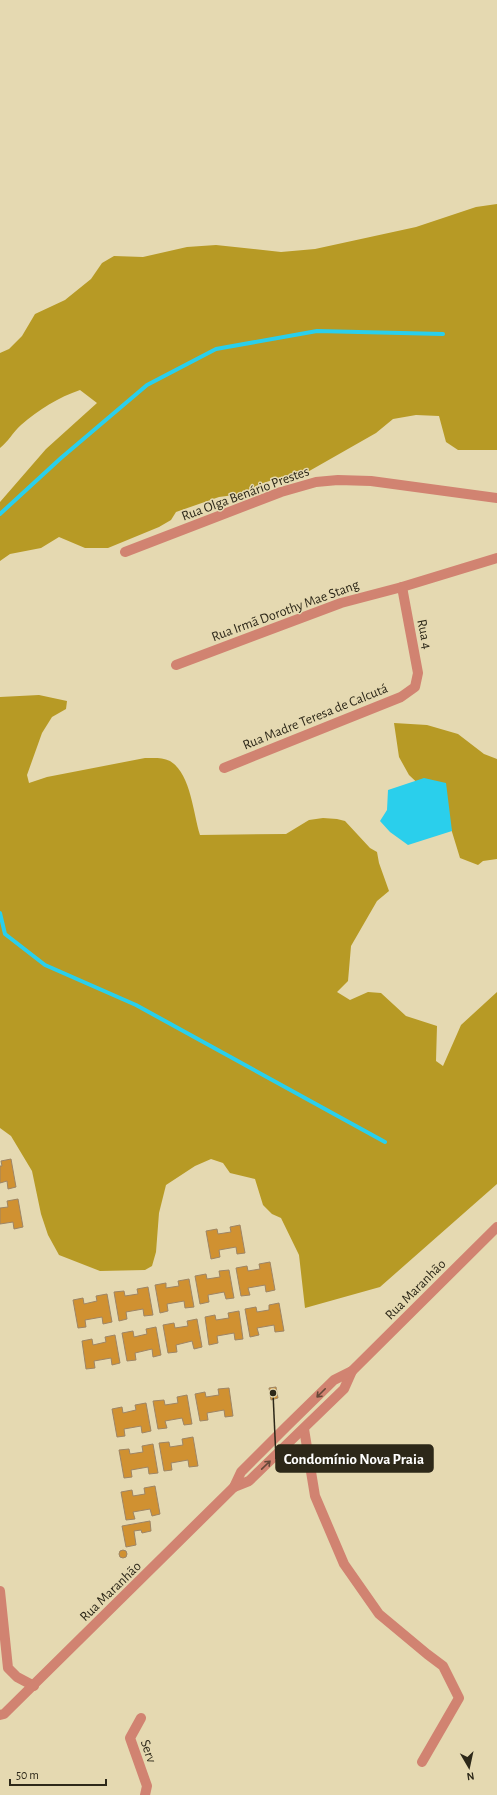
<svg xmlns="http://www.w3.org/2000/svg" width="497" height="1795" font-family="'Alegreya Sans',sans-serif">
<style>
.forest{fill:#b79a25}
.water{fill:#2acfec}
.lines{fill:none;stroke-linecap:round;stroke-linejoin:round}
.stream{stroke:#2acfec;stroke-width:4}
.building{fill:#d09131;stroke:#9e8565}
.minor{stroke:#d18371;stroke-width:10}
.tertiary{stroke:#d18371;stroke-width:10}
.oneway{stroke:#664838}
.labels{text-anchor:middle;stroke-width:3;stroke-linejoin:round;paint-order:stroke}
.street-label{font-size:14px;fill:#2d2819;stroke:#e5d9b1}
.leader{fill:none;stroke:#2d2819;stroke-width:1.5}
.callout-dot{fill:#2d2819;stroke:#e5d9b1;stroke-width:1.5}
.callout{fill:#2d2819;stroke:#2d2819;stroke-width:1.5}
.callout-label{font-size:15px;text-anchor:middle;font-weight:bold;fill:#fff}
</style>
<rect width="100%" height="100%" fill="#e5d9b1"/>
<!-- forest -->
<g class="forest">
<path d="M497 204V450H458L446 442 439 416 416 415 393 419 376 433 304 474 282 477 260 484 242 494 219 497 176 512 171 520 159 527 108 548H85L59 537 41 548 10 554 0 561V502L46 449 97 403 80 390C59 397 38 410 21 425 13 432 8 442 0 448V353L9 349 22 336 35 314 65 300 91 279 102 263 114 256 143 257 187 247 216 245 281 252 315 249 416 227 476 207Z"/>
<path d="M39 695 67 701 66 709 52 717 42 733 27 775 29 783 47 777 145 758C153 758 162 757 170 761 191 774 193 813 200 835L286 834 309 820 323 818 337 819 345 821 370 848 377 852 379 863 389 891 377 901 351 946 348 981 337 992 350 1000 368 992 381 993 406 1016 437 1026 436 1061 443 1066 461 1025 497 992V1184L380 1287 305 1308 299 1255 281 1218 272 1214 263 1205 255 1179 230 1173 223 1163 211 1159 195 1166 166 1185 159 1213 156 1252 152 1266 145 1270 100 1271 59 1255 48 1235 41 1214 32 1171 11 1136 0 1128V697Z"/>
<polygon points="394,723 427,725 458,734 484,754 497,759 497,859 483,861 478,865 460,858 445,809 409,775 399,757"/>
</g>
<!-- water -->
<polygon class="water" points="424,778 446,783 452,831 408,845 390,832 380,821 387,810 388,790"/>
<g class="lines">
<!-- stream -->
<g class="stream">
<polyline points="0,514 61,458 147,385 216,349 317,331 443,334"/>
<polyline points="0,913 5,934 45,965 136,1005 385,1142"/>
</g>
</g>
<!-- building -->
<g class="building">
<polygon points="11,1159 16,1187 8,1189 7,1181 0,1183 0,1166 2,1166 1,1161"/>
<polygon points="18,1199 23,1227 14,1229 13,1222 0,1224 0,1208 8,1207 7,1201"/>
<polygon points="240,1225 245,1253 237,1254 236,1247 219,1250 220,1257 211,1259 206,1231 217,1229 218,1234 231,1232 230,1227"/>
<polygon points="270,1262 275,1290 266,1292 265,1285 248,1288 250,1295 241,1296 236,1268 247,1266 248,1271 260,1269 259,1264"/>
<polygon points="229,1270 234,1298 226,1299 224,1292 208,1295 209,1302 200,1304 195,1276 206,1274 207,1279 220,1277 219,1271"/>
<polygon points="189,1279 194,1307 185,1308 184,1301 167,1304 168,1311 160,1313 155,1285 166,1283 166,1288 179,1286 178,1281"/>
<polygon points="148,1287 153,1315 144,1316 143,1309 126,1312 127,1319 119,1321 114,1292 124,1291 125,1296 138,1294 137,1289"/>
<polygon points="107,1294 112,1322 103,1324 102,1317 85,1320 86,1327 78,1328 73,1300 83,1298 84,1304 97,1301 96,1296"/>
<polygon points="279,1303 284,1331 275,1332 274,1325 257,1328 259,1335 250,1337 245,1309 256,1307 257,1312 269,1310 269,1305"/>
<polygon points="239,1311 243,1339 235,1340 234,1333 217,1336 218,1343 209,1345 205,1317 215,1315 216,1320 229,1318 228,1313"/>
<polygon points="197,1319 202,1347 194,1349 192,1341 176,1345 177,1352 168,1353 163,1325 174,1323 175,1328 188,1326 187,1321"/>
<polygon points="156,1327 161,1355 153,1357 152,1349 135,1353 136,1360 127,1361 122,1333 133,1331 134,1337 147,1334 146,1329"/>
<polygon points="115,1335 120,1363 112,1365 111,1358 94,1361 95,1368 86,1369 82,1341 92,1339 93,1345 106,1342 105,1337"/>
<polygon points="276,1387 278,1398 271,1400 269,1388"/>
<polygon points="229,1388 233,1416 225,1417 224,1410 207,1413 208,1420 200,1421 195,1394 205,1392 206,1397 219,1395 218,1389"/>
<polygon points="187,1395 192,1424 184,1425 182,1418 165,1421 167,1428 158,1429 153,1401 164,1400 165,1405 178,1403 177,1397"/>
<polygon points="146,1403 151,1431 142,1433 141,1426 124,1429 125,1436 117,1437 112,1409 122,1407 123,1413 136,1410 135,1405"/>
<polygon points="193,1437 198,1466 189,1467 188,1460 171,1463 172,1470 164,1471 159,1443 169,1442 170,1447 183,1445 182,1439"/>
<polygon points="153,1444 158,1473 149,1474 148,1467 131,1470 132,1477 124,1478 119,1450 129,1449 130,1454 143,1452 142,1446"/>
<polygon points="155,1486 160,1514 152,1516 150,1509 133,1512 135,1519 126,1520 121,1492 132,1490 133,1496 145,1494 144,1488"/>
<polygon points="150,1521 151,1531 142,1533 141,1530 134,1531 136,1545 126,1547 122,1526"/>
<circle cx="123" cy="1554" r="4"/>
</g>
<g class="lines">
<!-- minor -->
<g class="minor">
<polyline points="125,552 281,492 316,482 338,480 371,481 497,498"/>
<polyline points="176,665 341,603 402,587 497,558"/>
<polyline points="224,768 401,697 415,687 418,673 402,587"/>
<polyline points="304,1429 315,1496 344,1564 379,1614 427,1654 443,1666 459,1698 422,1762"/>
<polyline points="0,1591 8,1668 17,1677 34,1686"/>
<polyline points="141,1718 130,1738 147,1786 145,1795"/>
</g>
<!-- tertiary -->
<g class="tertiary">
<polyline points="234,1487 249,1481 344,1389 352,1371"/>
<polyline points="0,1715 4,1714 234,1487 241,1472 286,1427 334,1380 352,1371 497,1227"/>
</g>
</g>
<!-- one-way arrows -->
<defs><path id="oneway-shaft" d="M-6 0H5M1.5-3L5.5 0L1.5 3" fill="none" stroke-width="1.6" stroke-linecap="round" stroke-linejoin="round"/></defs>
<g class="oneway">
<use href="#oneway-shaft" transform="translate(321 1393) rotate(135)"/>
<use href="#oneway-shaft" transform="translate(266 1465) rotate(-44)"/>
</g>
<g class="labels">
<!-- street labels -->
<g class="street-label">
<text transform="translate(245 493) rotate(-20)" y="5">Rua Olga Benário Prestes</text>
<text transform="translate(285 610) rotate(-20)" y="5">Rua Irmã Dorothy Mae Stang</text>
<text transform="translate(425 634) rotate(79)" y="5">Rua 4</text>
<text transform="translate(315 716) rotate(-22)" y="5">Rua Madre Teresa de Calcutá</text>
<text transform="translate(415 1289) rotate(-45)" y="5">Rua Maranhão</text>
<text transform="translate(110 1591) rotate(-44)" y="5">Rua Maranhão</text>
<text transform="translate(149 1751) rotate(71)" y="5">Serv</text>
</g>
</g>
<!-- callouts -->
<path class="leader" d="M273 1393L276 1459"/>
<circle class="callout-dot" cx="273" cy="1393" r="4"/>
<rect class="callout" x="276" y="1445" width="157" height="27" rx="4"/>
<g class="callout-label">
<text x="354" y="1464">Condomínio Nova Praia</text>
</g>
<!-- north arrow -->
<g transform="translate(469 1767) rotate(171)" stroke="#e5d9b1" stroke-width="3" paint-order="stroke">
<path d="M0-3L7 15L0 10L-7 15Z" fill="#2d2819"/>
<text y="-6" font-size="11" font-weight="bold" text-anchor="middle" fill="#2d2819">N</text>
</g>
<!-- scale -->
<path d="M10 1779v6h96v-6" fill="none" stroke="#2d2819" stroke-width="2"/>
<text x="16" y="1779" font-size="12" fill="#2d2819" stroke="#e5d9b1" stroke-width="3" paint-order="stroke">50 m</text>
</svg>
